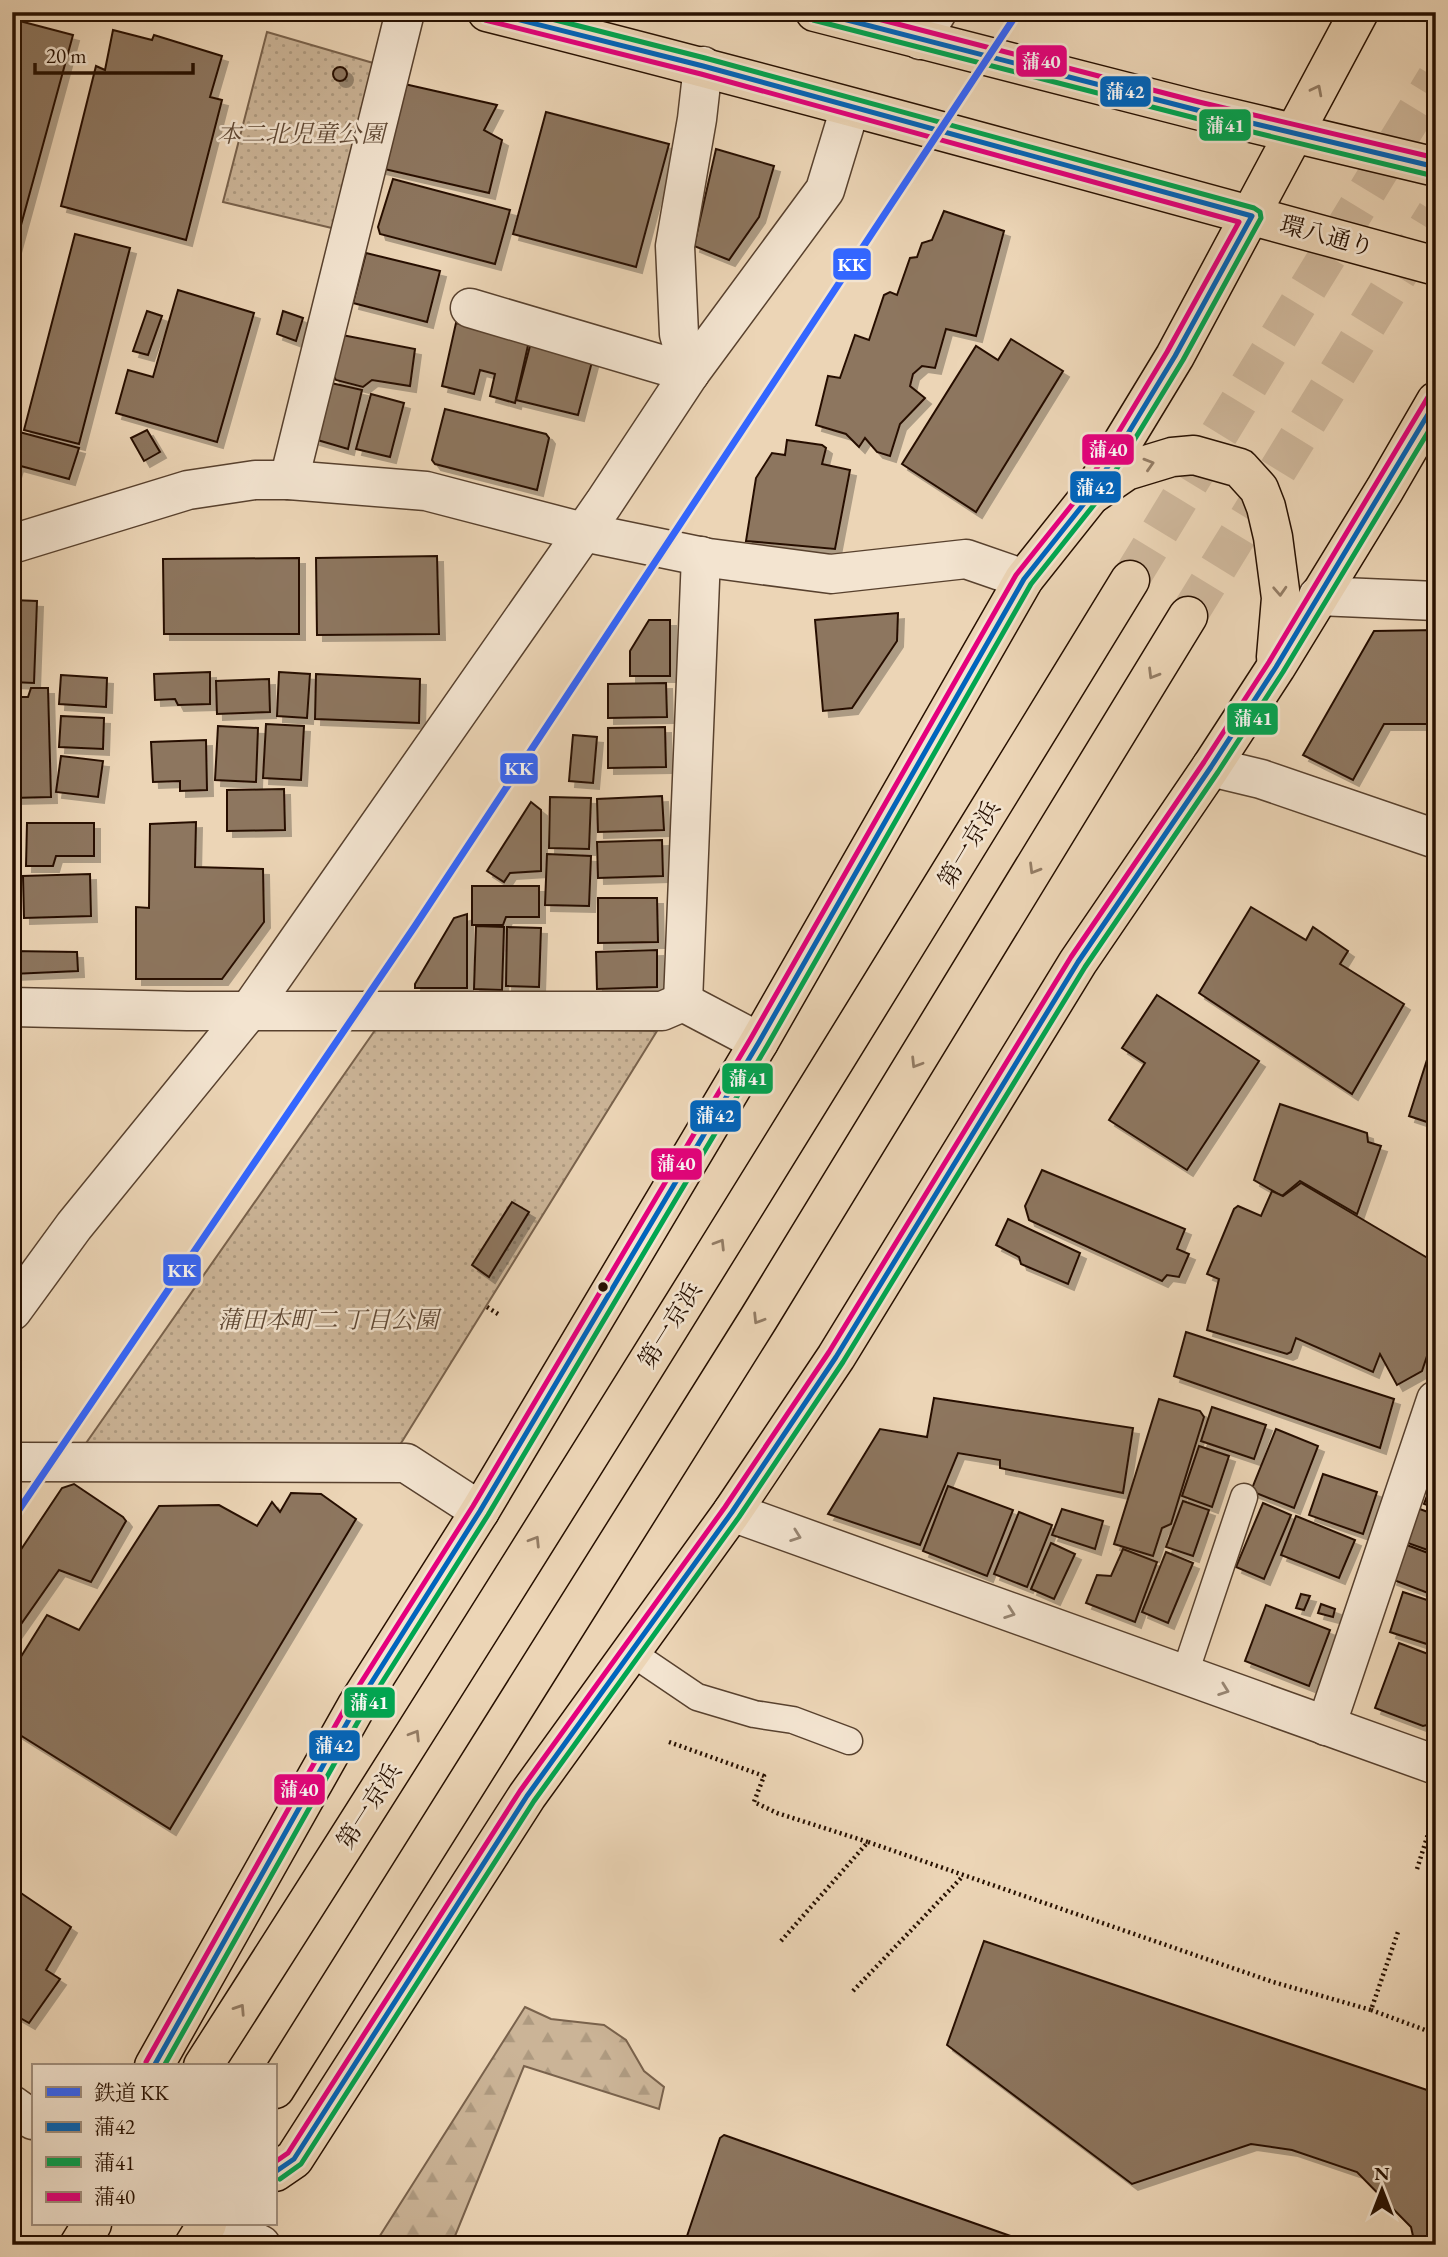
<svg xmlns="http://www.w3.org/2000/svg" width="1448" height="2257" font-family="'EB Garamond','Noto Serif JP',serif">
<style>
.forest{fill:url(#forest-firs);stroke:#79624c;stroke-width:2}
.park{fill:url(#park-dots);stroke:#79624c;stroke-width:2}
.building{fill:#8d765f;stroke:#271000;stroke-width:2;filter:url(#shadow)}
.lines{fill:none;stroke-linecap:round;stroke-linejoin:round}
.trunk-tunnel{stroke:#ceb79b;stroke-width:38;stroke-dasharray:38 19;stroke-linecap:butt}
.service-casing{stroke:#58412e;stroke-width:29}
.minor-casing{stroke:#58412e;stroke-width:41}
.primary-casing{stroke:#271000;stroke-width:41}
.trunk-casing{stroke:#271000;stroke-width:41}
.path{stroke:#271000;stroke-width:4.5;stroke-dasharray:2 3.5;stroke-linecap:butt}
.service{stroke:#f3e4d0;stroke-width:26}
.minor{stroke:#f3e4d0;stroke-width:38}
.primary{stroke:#ecd5b6;stroke-width:38}
.trunk{stroke:#ecd5b6;stroke-width:38}
.bus-1-casing{stroke:#f3e4d0;stroke-width:10}
.bus-2-casing{stroke:#f3e4d0;stroke-width:10}
.bus-3-casing{stroke:#f3e4d0;stroke-width:10}
.bus-1{stroke:#0065bd;stroke-width:5}
.bus-2{stroke:#00a651;stroke-width:5}
.bus-3{stroke:#e5007d;stroke-width:5}
.rail-1-casing{stroke:#f3e4d0;stroke-width:12}
.rail-1{stroke:#36f;stroke-width:7}
.oneway{stroke:#937c64}
.oneway2{stroke:#978572}
.bus-dot{fill:#271000;stroke:#f3e4d0;stroke-width:2.5}
.labels{text-anchor:middle;stroke-width:5;stroke-linejoin:round;paint-order:stroke}
.park-label{font-size:24px;font-style:italic;fill:#604935;stroke:#f3e4d0}
.street-label{font-size:24px;fill:#271000;stroke:#f3e4d0}
.line-badge{stroke:#f3e4d0;stroke-width:2.5}
.badge-label{font-size:19px;text-anchor:middle;font-weight:bold;fill:#fff}
</style>
<defs>
<pattern id="forest-firs" width="22" height="20" patternUnits="userSpaceOnUse" patternTransform="scale(1.75)"><rect width="22" height="20" fill="#cbb497"/><path d="M5 1l3.5 6h-7zM16 11l3.5 6h-7z" fill="#ae9a80"/></pattern>
<pattern id="park-dots" width="8" height="8" patternUnits="userSpaceOnUse" patternTransform="scale(1.75)"><rect width="8" height="8" fill="#cbb497"/><path d="M2 2h.1M6 6h.1" fill="none" stroke="#ae9a80" stroke-width="1.8" stroke-linecap="round"/></pattern>
<filter id="shadow"><feDropShadow dx="6" dy="6" stdDeviation="0" flood-color="#0004"/></filter>
</defs>
<rect width="100%" height="100%" fill="#ecd5b6"/>
<filter id="stains"><feTurbulence type="fractalNoise" baseFrequency=".00286" numOctaves="4"/><feColorMatrix values="0 0 0 0 .2 0 0 0 0 .09 0 0 0 0 .02 0 0 0 .5 -.17"/></filter>
<radialGradient id="worn" r=".72"><stop offset=".6" stop-color="#630" stop-opacity="0"/><stop offset="1" stop-color="#630" stop-opacity=".3"/></radialGradient>
<!-- forest -->
<polygon class="forest" points="525,2007 551,2019 604,2025 626,2040 644,2071 664,2087 659,2109 524,2066 455,2236 476,2245 383,2245 376,2242"/>
<!-- park -->
<g class="park">
<polygon points="267,32 380,65 336,229 223,202"/>
<polygon points="378,1026 657,1031 398,1448 84,1446"/>
</g>
<!-- building -->
<g class="building">
<polygon points="12,19 73,35 12,258"/>
<polygon points="113,30 152,40 154,35 222,56 210,97 222,100 186,240 61,206 96,66 105,70"/>
<circle cx="340" cy="74" r="7"/>
<polygon points="400,83 497,105 484,130 502,140 489,193 380,168"/>
<polygon points="546,112 669,144 636,267 513,234"/>
<polygon points="716,149 774,166 759,217 729,260 694,246"/>
<polygon points="393,179 510,210 495,264 380,234 378,227"/>
<polygon points="944,211 1004,231 976,336 946,329 935,368 922,366 913,374 910,386 925,398 900,424 890,456 877,452 865,438 859,447 846,434 816,425 828,376 840,378 855,335 869,340 884,295 890,292 897,295 910,258 917,257 922,243 932,240"/>
<polygon points="75,234 130,248 79,444 24,430"/>
<polygon points="366,253 440,271 427,322 353,303"/>
<polygon points="178,290 254,313 217,442 116,413 128,370 153,377"/>
<polygon points="147,311 162,316 148,355 133,351"/>
<polygon points="283,311 303,318 296,341 277,334"/>
<polygon points="456,323 529,341 515,403 490,396 495,374 480,370 474,394 442,386"/>
<polygon points="342,335 415,349 410,386 372,380 363,387 336,380 333,375"/>
<polygon points="1011,339 1063,371 976,512 902,464 976,346 998,360"/>
<polygon points="531,342 593,358 578,415 516,400"/>
<polygon points="331,383 362,390 348,449 314,439"/>
<polygon points="371,394 404,403 390,457 356,449"/>
<polygon points="445,409 546,434 549,438 537,490 435,464 432,460"/>
<polygon points="12,430 79,448 69,479 17,465 12,483"/>
<polygon points="147,430 160,452 144,461 131,438"/>
<polygon points="787,440 822,445 826,448 822,464 850,470 835,549 746,541 756,478 772,453 785,455"/>
<polygon points="437,556 439,634 317,635 316,558"/>
<polygon points="299,558 299,634 164,634 163,559"/>
<polygon points="12,600 37,601 34,683 12,682"/>
<polygon points="898,613 897,641 852,708 823,711 815,620"/>
<polygon points="649,620 670,620 670,676 630,676 630,651"/>
<polygon points="1436,630 1436,724 1384,724 1353,780 1303,755 1374,631"/>
<polygon points="210,672 210,704 178,705 175,699 155,700 154,674"/>
<polygon points="279,672 310,674 307,718 277,716"/>
<polygon points="316,674 420,679 419,723 315,719"/>
<polygon points="61,675 107,678 106,707 59,704"/>
<polygon points="269,679 270,712 217,714 216,681"/>
<polygon points="666,683 667,717 608,718 608,684"/>
<polygon points="31,688 48,688 51,797 12,798 12,697 28,697"/>
<polygon points="61,716 104,718 103,749 59,747"/>
<polygon points="266,724 304,726 301,780 263,778"/>
<polygon points="218,726 258,728 256,782 215,780"/>
<polygon points="665,727 666,767 608,768 608,728"/>
<polygon points="573,735 597,737 593,783 569,781"/>
<polygon points="206,740 207,790 180,791 180,781 153,782 151,742"/>
<polygon points="61,756 103,761 98,797 56,792"/>
<polygon points="284,789 285,830 227,831 227,790"/>
<polygon points="662,796 664,830 598,832 597,799"/>
<polygon points="550,797 591,798 589,849 549,848"/>
<polygon points="531,802 541,810 541,871 510,873 504,882 487,871"/>
<polygon points="196,822 195,867 263,869 264,922 222,979 136,979 136,907 149,908 150,824"/>
<polygon points="27,823 94,823 94,856 56,856 53,866 26,866"/>
<polygon points="662,840 663,876 598,878 597,842"/>
<polygon points="547,854 591,856 589,906 545,905"/>
<polygon points="90,874 91,916 24,918 23,876"/>
<polygon points="472,886 539,886 539,917 506,917 503,925 472,925"/>
<polygon points="598,898 657,898 658,942 598,943"/>
<polygon points="1251,907 1306,940 1313,927 1348,951 1340,964 1404,1004 1352,1094 1199,993"/>
<polygon points="467,914 467,988 415,988 415,984 454,918"/>
<polygon points="476,926 504,927 502,990 474,989"/>
<polygon points="507,927 541,928 539,987 506,986"/>
<polygon points="657,950 657,987 597,989 596,952"/>
<polygon points="12,951 77,952 78,971 12,974"/>
<polygon points="1157,995 1259,1061 1187,1170 1109,1120 1145,1063 1122,1048"/>
<polygon points="1434,1038 1436,1039 1436,1125 1409,1116"/>
<polygon points="1280,1104 1367,1133 1368,1142 1381,1146 1357,1214 1300,1181 1282,1196 1254,1180"/>
<polygon points="1042,1170 1185,1229 1177,1249 1189,1254 1179,1277 1167,1275 1162,1281 1029,1220 1025,1206"/>
<polygon points="1301,1183 1436,1263 1436,1329 1422,1371 1397,1385 1380,1354 1373,1372 1296,1338 1291,1352 1287,1354 1207,1330 1219,1279 1207,1274 1234,1209 1238,1206 1261,1216 1272,1191 1283,1196"/>
<polygon points="512,1202 529,1212 489,1277 472,1265"/>
<polygon points="1008,1219 1080,1253 1068,1284 1021,1264 1019,1257 996,1245"/>
<polygon points="1186,1332 1394,1399 1380,1448 1174,1376"/>
<polygon points="934,1398 1133,1428 1123,1493 1000,1468 1000,1460 958,1453 920,1545 828,1514 880,1429 927,1437"/>
<polygon points="1159,1399 1200,1411 1204,1417 1171,1524 1162,1528 1153,1556 1114,1544"/>
<polygon points="1212,1407 1266,1425 1254,1459 1201,1441"/>
<polygon points="1276,1429 1318,1446 1294,1508 1251,1491"/>
<polygon points="1199,1446 1229,1456 1212,1507 1182,1496"/>
<polygon points="1436,1472 1436,1508 1424,1504"/>
<polygon points="1323,1474 1377,1492 1363,1534 1309,1515"/>
<polygon points="74,1484 123,1517 126,1521 91,1582 59,1570 12,1637 12,1563 62,1488"/>
<polygon points="948,1486 1013,1510 987,1576 923,1551"/>
<polygon points="291,1493 321,1494 356,1519 170,1829 12,1730 12,1671 47,1615 79,1630 159,1506 219,1505 257,1526 272,1502 280,1512"/>
<polygon points="1183,1501 1209,1510 1193,1556 1166,1547"/>
<polygon points="1263,1503 1291,1515 1264,1579 1236,1567"/>
<polygon points="1417,1508 1436,1515 1436,1553 1405,1542"/>
<polygon points="1062,1509 1103,1521 1095,1549 1052,1535"/>
<polygon points="1019,1512 1052,1525 1027,1587 994,1574"/>
<polygon points="1296,1516 1355,1540 1339,1578 1281,1555"/>
<polygon points="1051,1543 1075,1554 1054,1599 1031,1589"/>
<polygon points="1404,1544 1436,1556 1436,1596 1391,1579"/>
<polygon points="1123,1549 1157,1562 1135,1622 1086,1603 1097,1575 1111,1576"/>
<polygon points="1166,1552 1193,1563 1168,1623 1142,1612"/>
<polygon points="1403,1592 1436,1603 1436,1647 1390,1632"/>
<polygon points="1301,1594 1310,1596 1304,1610 1296,1608"/>
<polygon points="1321,1604 1335,1609 1333,1617 1318,1613"/>
<polygon points="1266,1605 1330,1630 1309,1686 1245,1661"/>
<polygon points="1399,1643 1436,1657 1436,1726 1431,1724 1423,1726 1375,1708"/>
<polygon points="12,1887 71,1927 46,1970 60,1979 29,2023 15,2015 12,2019"/>
<polygon points="984,1941 1436,2093 1436,2245 1415,2245 1411,2227 1357,2172 1292,2150 1251,2144 1132,2184 947,2045"/>
<polygon points="724,2135 1036,2245 684,2245 720,2138"/>
</g>
<g class="lines">
<!-- trunk-tunnel -->
<g class="trunk-tunnel">
<polyline points="1130,580 1436,78"/>
<polyline points="1188,616 1436,213"/>
</g>
<defs>
<g id="service">
<polyline points="632,1653 697,1697 754,1714 793,1720 849,1741"/>
<polyline points="1184,1676 1244,1497"/>
</g>
<g id="minor">
<polyline points="920,40 937,12"/>
<polyline points="470,308 690,373"/>
<polyline points="690,373 679,334 675,246 697,119 703,66"/>
<polyline points="289,480 405,12"/>
<polyline points="12,544 188,490 255,480 289,480 426,491 583,532 709,558 831,574 966,559 1024,579"/>
<polyline points="1318,596 1436,601"/>
<polyline points="1211,767 1261,779 1436,839"/>
<polyline points="683,1002 701,556"/>
<polyline points="12,1007 187,1011 662,1011 683,1002 759,1042"/>
<polyline points="12,1311 74,1226 249,1011 604,503 690,373 825,190 850,108"/>
<polyline points="12,1462 406,1463 480,1511"/>
<polyline points="732,1512 1436,1765"/>
<polyline points="1326,1726 1436,1400"/>
<polyline points="12,2105 33,2120"/>
<polyline points="220,2224 261,2245"/>
</g>
<g id="primary">
<path d="M487 12C804 92 1120 180 1436 266"/>
<polyline points="815,12 1197,110 1436,167"/>
</g>
<g id="trunk">
<polyline points="1094,493 1126,471 1172,457 1194,455 1240,468 1259,489 1266,507 1273,537 1281,598 1276,657"/>
<polyline points="154,2066 356,1707 480,1511 759,1042 1024,579 1090,496 1175,356 1359,12"/>
<path d="M203 2066C518 1575 825 1078 1130 580"/>
<polyline points="275,2089 759,1318 1188,616"/>
<polyline points="275,2172 294,2159 527,1796 732,1512 836,1357 1078,962 1211,767 1276,667 1385,489 1436,401"/>
<polyline points="79,2245 92,2224"/>
<polyline points="194,2245 207,2224"/>
</g>
</defs>
<!-- service casing -->
<use href="#service" class="service-casing"/>
<!-- minor casing -->
<use href="#minor" class="minor-casing"/>
<!-- primary casing -->
<use href="#primary" class="primary-casing"/>
<!-- trunk casing -->
<use href="#trunk" class="trunk-casing"/>
<!-- path -->
<g class="path">
<polyline points="487,1307 498,1314"/>
<polyline points="669,1742 764,1776 754,1802 777,1813 868,1842"/>
<polyline points="1417,1869 1435,1812"/>
<polyline points="781,1941 868,1842 1273,1982 1371,2010 1399,1929"/>
<polyline points="853,1991 963,1876"/>
<polyline points="1371,2010 1436,2034"/>
</g>
<!-- service -->
<use href="#service" class="service"/>
<!-- minor -->
<use href="#minor" class="minor"/>
<!-- primary -->
<use href="#primary" class="primary"/>
<!-- trunk -->
<use href="#trunk" class="trunk"/>
<defs>
<g id="bus-1">
<polyline points="816,12 1197,110 1436,167"/>
<polyline points="154,2066 356,1707 480,1511 759,1042 1024,579 1090,496 1175,356 1252,216 703,66 488,12"/>
<polyline points="275,2172 294,2159 527,1796 732,1512 836,1357 1078,962 1211,767 1276,667 1436,401"/>
</g>
<g id="bus-2">
<polyline points="813,20 1195,118 1434,176"/>
<polyline points="164,2066 364,1711 488,1515 767,1046 1031,584 1097,501 1183,360 1261,218 1260,212 1254,208 705,58 524,12"/>
<polyline points="280,2179 301,2164 534,1801 739,1517 843,1362 1085,967 1218,772 1283,672 1436,419"/>
</g>
<g id="bus-3">
<polyline points="851,12 1199,102 1436,158"/>
<polyline points="146,2062 348,1703 473,1506 751,1038 1016,575 1083,491 1167,352 1239,222 701,74 485,20"/>
<polyline points="275,2162 288,2153 520,1791 725,1507 829,1352 1071,957 1204,762 1269,662 1428,397"/>
</g>
</defs>
<!-- bus-1 casing -->
<use href="#bus-1" class="bus-1-casing"/>
<!-- bus-2 casing -->
<use href="#bus-2" class="bus-2-casing"/>
<!-- bus-3 casing -->
<use href="#bus-3" class="bus-3-casing"/>
<!-- bus-1 -->
<use href="#bus-1" class="bus-1"/>
<!-- bus-2 -->
<use href="#bus-2" class="bus-2"/>
<!-- bus-3 -->
<use href="#bus-3" class="bus-3"/>
<defs>
<polyline id="rail-1" points="12,1520 415,926 1018,12"/>
</defs>
<!-- rail-1 casing -->
<use href="#rail-1" class="rail-1-casing"/>
<!-- rail-1 -->
<use href="#rail-1" class="rail-1"/>
</g>
<!-- one-way arrows -->
<defs><path id="oneway-chevron" d="M-2-3.5L2.5 0L-2 3.5" fill="none" stroke-width="1.6" stroke-linecap="round" stroke-linejoin="round" transform="scale(1.75)"/></defs>
<g class="oneway">
<use href="#oneway-chevron" transform="translate(1317 90) rotate(-63)"/>
<use href="#oneway-chevron" transform="translate(1149 464) rotate(-17)"/>
<use href="#oneway-chevron" transform="translate(1280 591) rotate(87)"/>
<use href="#oneway-chevron" transform="translate(1153 674) rotate(121)"/>
<use href="#oneway-chevron" transform="translate(1034 869) rotate(121)"/>
<use href="#oneway-chevron" transform="translate(916 1063) rotate(122)"/>
<use href="#oneway-chevron" transform="translate(720 1244) rotate(-58)"/>
<use href="#oneway-chevron" transform="translate(758 1319) rotate(122)"/>
<use href="#oneway-chevron" transform="translate(535 1541) rotate(-58)"/>
<use href="#oneway-chevron" transform="translate(415 1735) rotate(-58)"/>
<use href="#oneway-chevron" transform="translate(240 2009) rotate(-57)"/>
</g>
<g class="oneway2">
<use href="#oneway-chevron" transform="translate(796 1536) rotate(20)"/>
<use href="#oneway-chevron" transform="translate(1010 1613) rotate(20)"/>
<use href="#oneway-chevron" transform="translate(1224 1690) rotate(20)"/>
</g>
<!-- markers -->
<circle class="bus-dot" cx="603" cy="1287" r="6"/>
<g class="labels">
<!-- park labels -->
<g class="park-label">
<text x="301" y="142">本二北児童公園</text>
<text x="328" y="1328">蒲田本町二 丁目公園</text>
</g>
<!-- street labels -->
<g class="street-label">
<text transform="translate(1327 236) rotate(15)" y="8">環八通り</text>
<text transform="translate(969 844) rotate(-59)" y="8">第一京浜</text>
<text transform="translate(670 1325) rotate(-58)" y="8">第一京浜</text>
<text transform="translate(369 1806) rotate(-57)" y="8">第一京浜</text>
</g>
</g>
<g class="line-badge">
<rect x="1015" y="44" width="53" height="34" rx="7" fill="#e5007d"/>
<rect x="1099" y="75" width="53" height="33" rx="7" fill="#0065bd"/>
<rect x="1198" y="108" width="54" height="34" rx="7" fill="#00a651"/>
<rect x="832" y="247" width="40" height="34" rx="7" fill="#36f"/>
<rect x="1081" y="433" width="54" height="33" rx="7" fill="#e5007d"/>
<rect x="1069" y="470" width="53" height="34" rx="7" fill="#0065bd"/>
<rect x="1226" y="702" width="53" height="34" rx="7" fill="#00a651"/>
<rect x="499" y="752" width="40" height="33" rx="7" fill="#36f"/>
<rect x="721" y="1062" width="53" height="33" rx="7" fill="#00a651"/>
<rect x="689" y="1099" width="53" height="34" rx="7" fill="#0065bd"/>
<rect x="650" y="1147" width="53" height="34" rx="7" fill="#e5007d"/>
<rect x="162" y="1253" width="40" height="34" rx="7" fill="#36f"/>
<rect x="343" y="1686" width="53" height="33" rx="7" fill="#00a651"/>
<rect x="308" y="1729" width="53" height="33" rx="7" fill="#0065bd"/>
<rect x="273" y="1773" width="53" height="33" rx="7" fill="#e5007d"/>
</g>
<g class="badge-label">
<text x="1041" y="68">蒲40</text>
<text x="1125" y="98">蒲42</text>
<text x="1225" y="132">蒲41</text>
<text x="852" y="271">KK</text>
<text x="1108" y="456">蒲40</text>
<text x="1095" y="494">蒲42</text>
<text x="1253" y="725">蒲41</text>
<text x="519" y="775">KK</text>
<text x="748" y="1085">蒲41</text>
<text x="715" y="1122">蒲42</text>
<text x="676" y="1170">蒲40</text>
<text x="182" y="1277">KK</text>
<text x="369" y="1709">蒲41</text>
<text x="334" y="1752">蒲42</text>
<text x="299" y="1796">蒲40</text>
</g>
<!-- margin -->
<rect width="1448" height="2257" fill="none" stroke="#ecd5b6" stroke-width="42"/>
<rect x="14" y="14" width="1420" height="2229" fill="none" stroke="#271000" stroke-width="3.5"/>
<rect x="21" y="21" width="1406" height="2215" fill="none" stroke="#271000" stroke-width="2"/>
<!-- legend -->
<rect x="32" y="2064" width="245" height="161" fill="#f3e4d0" stroke="#a18f7d" stroke-width="2"/>
<rect x="46" y="2087" width="35" height="10" fill="#3366ff" stroke="#a18f7d" stroke-width="2"/>
<text x="94" y="2100" font-size="21" fill="#271000">鉄道 KK</text>
<rect x="46" y="2122" width="35" height="10" fill="#0065bd" stroke="#a18f7d" stroke-width="2"/>
<text x="94" y="2134" font-size="21" fill="#271000">蒲42</text>
<rect x="46" y="2157" width="35" height="10" fill="#00a651" stroke="#a18f7d" stroke-width="2"/>
<text x="94" y="2170" font-size="21" fill="#271000">蒲41</text>
<rect x="46" y="2192" width="35" height="10" fill="#e5007d" stroke="#a18f7d" stroke-width="2"/>
<text x="94" y="2204" font-size="21" fill="#271000">蒲40</text>
<!-- north arrow -->
<g transform="translate(1382 2190)" stroke="#f3e4d0" stroke-width="5" paint-order="stroke">
<path d="M0-5L12 26L0 18L-12 26Z" fill="#271000"/>
<text y="-10" font-size="19" font-weight="bold" text-anchor="middle" fill="#271000">N</text>
</g>
<!-- scale -->
<path d="M35 63v10h158v-10" fill="none" stroke="#271000" stroke-width="3.5"/>
<text x="46" y="63" font-size="21" fill="#271000" stroke="#f3e4d0" stroke-width="5" paint-order="stroke">20 m</text>
<rect width="100%" height="100%" filter="url(#stains)"/>
<rect width="100%" height="100%" fill="url(#worn)"/>
</svg>
